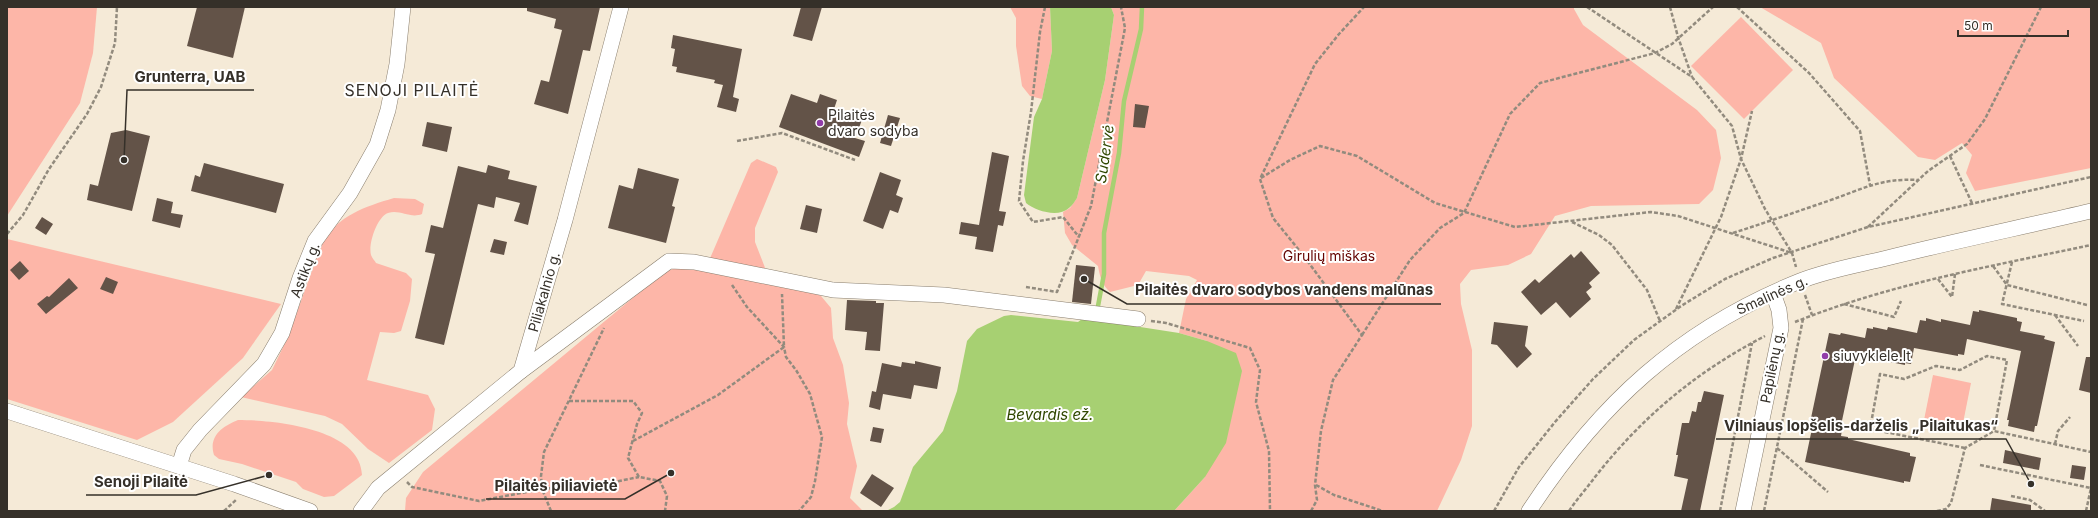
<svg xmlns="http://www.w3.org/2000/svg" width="2098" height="518" font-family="Inter,sans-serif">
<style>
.green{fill:#fdb6a8}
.water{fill:#a7d072}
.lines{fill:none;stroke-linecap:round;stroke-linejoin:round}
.stream{stroke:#a7d072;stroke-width:4.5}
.building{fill:#635348}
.street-casing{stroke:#897e6e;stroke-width:16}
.path{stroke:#928b7e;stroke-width:2.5;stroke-dasharray:4 2;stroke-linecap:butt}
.street{stroke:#fff;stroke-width:15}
.poi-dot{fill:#913ca9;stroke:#fff;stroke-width:1.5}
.labels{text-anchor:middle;stroke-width:4;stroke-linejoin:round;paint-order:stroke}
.poi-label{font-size:14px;fill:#353029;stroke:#fff;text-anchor:start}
.park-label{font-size:14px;fill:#640300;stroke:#fff}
.street-label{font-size:14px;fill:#353029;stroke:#fff}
.water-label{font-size:15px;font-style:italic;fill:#304801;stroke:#fff}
.quarter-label{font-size:16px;letter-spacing:1px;fill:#353029;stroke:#fff}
.leader{fill:none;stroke:#353029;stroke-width:1.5}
.callout-dot{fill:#353029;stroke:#fff;stroke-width:1.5}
.callout-label{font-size:15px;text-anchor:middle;font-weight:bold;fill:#353029;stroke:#fff;stroke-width:4;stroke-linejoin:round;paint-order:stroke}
</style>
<rect width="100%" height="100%" fill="#f5ead7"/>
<!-- green -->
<g class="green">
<polygon points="7,7 97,7 93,53 80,103 7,216"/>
<polygon points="1010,7 1050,7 1052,51 1042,99 1030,96 1022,86 1016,46 1016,18"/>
<path d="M1111 7H1574V9L1583 25 1697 110 1716 130 1721 158 1713 190 1699 204 1591 206 1555 216 1531 254 1508 265 1471 270 1460 284 1461 304 1472 350V426L1461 460 1437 511H1174L1205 477 1207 341 1179 333 1186 299 1197 280 1189 276 1146 271 1138 285 1110 292C1102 285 1100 277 1098 266L1072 245 1065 233 1063 212 1070 208 1077 198 1105 80 1114 15Z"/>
<polygon points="1760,7 2091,7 2091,168 1975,191 1966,173 1972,155 1962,143 1935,160 1918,157 1834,78 1821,43"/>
<polygon points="1741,17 1793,70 1744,119 1691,66"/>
<polygon points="757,159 776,167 778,172 755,228 755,242 771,283 812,292 821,296 831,308 833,338 843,365 849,403 847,424 857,466 850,498 863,511 405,511 406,498 423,472 664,272 676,268 705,270 751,163"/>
<path d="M394 198 415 199 424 204 422 214C410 219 400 209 388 213 377 217 368 244 371 255 372 258 375 261 376 263L406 273 412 279 410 301 401 331 394 333 380 332 367 380 428 395 435 409 432 430 389 463 368 449 342 424 325 416 241 397 272 370 288 337 322 243C339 215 364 207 394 198Z"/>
<polygon points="7,239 281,304 243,358 173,422 137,440 7,399"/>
<polygon points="1933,375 1971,383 1962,428 1924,420"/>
<path d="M238 420C273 420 361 428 362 475L334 496 324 497 303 489 296 482 242 464 219 459 214 455C208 436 223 426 238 420Z"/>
</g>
<!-- water -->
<g class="water">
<path d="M1050 7H1111L1114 15 1105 80 1077 198C1075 201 1072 206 1069 208 1058 218 1036 211 1026 203L1024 195 1034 117 1042 99 1052 51Z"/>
<polygon points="1011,315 1078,322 1082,319 1095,320 1179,333 1207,341 1236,353 1242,371 1226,443 1205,477 1174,511 886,511 894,507 900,502 913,467 943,431 957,391 967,341 977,329 1004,316"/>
</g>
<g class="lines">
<!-- stream -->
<polyline class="stream" points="1098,306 1104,274 1104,233 1119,153 1124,101 1141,29 1142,7"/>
</g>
<!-- building -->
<g class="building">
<polygon points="197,7 245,7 233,58 187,46"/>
<polygon points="527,7 600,7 590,51 583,50 568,114 534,104 541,80 549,82 562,30 554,28 556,19 527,11"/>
<polygon points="801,7 822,7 812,41 793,36"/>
<polygon points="673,35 742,49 733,97 739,99 736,112 717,107 723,85 714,83 715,80 676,72 677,67 672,66 675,49 671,48"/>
<polygon points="791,94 817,103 820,94 837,100 834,109 862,120 855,138 865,141 859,157 779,127"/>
<polygon points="1135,104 1149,106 1145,128 1133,127"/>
<polygon points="888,115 900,118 891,146 880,143"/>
<polygon points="427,122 452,127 447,152 422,146"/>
<polygon points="126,130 150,136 132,211 87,200 90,184 98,186 111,133"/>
<polygon points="992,152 1009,156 999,211 1006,212 1003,226 998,225 993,252 975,249 977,237 959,234 961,222 979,225"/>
<polygon points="204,163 284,184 276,213 191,191 195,175 200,177"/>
<polygon points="488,165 510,171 508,179 537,186 528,225 514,221 520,203 496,197 494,208 478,204 444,345 415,338 435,254 425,252 431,225 443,228 458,166 486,173"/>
<polygon points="638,168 679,179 672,206 675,207 666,243 608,228 619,185 633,189"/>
<polygon points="880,172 901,180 896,195 903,198 898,213 890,210 883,229 863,221"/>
<polygon points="157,198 173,202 171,213 183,215 180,228 152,221"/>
<polygon points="806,205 822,209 817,233 800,229"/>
<polygon points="42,217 53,224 46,235 35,228"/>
<polygon points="494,239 507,242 504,255 490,252"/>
<polygon points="1581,251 1600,273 1589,283 1592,287 1586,292 1591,299 1570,318 1556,302 1541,315 1521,292 1535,279 1539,283 1571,254 1574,258"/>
<polygon points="20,261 29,271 19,280 10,270"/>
<polygon points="1076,265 1095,267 1091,304 1072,302"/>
<polygon points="106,277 118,282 113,294 100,289"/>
<polygon points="69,278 78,288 46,314 37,304 47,296 49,297"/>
<polygon points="847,300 876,301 876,303 884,303 880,351 865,350 867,332 845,330"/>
<polygon points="1979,310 2017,318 2017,321 2022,322 2020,331 2045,336 2044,339 2055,342 2037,426 2035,426 2034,432 2008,426 2009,420 2007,420 2021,351 1967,339 1964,355 1958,354 1958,356 1914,348 1911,364 1905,363 1905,365 1856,355 1840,430 1842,430 1841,436 1848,437 1848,439 1910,453 1910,456 1916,457 1910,482 1904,481 1904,483 1805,462 1814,419 1811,418 1829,333 1840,335 1841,333 1865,338 1867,328 1873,329 1873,327 1887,330 1888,327 1917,333 1920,320 1926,321 1926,318 1941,322 1941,319 1970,325 1973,311 1979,312"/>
<polygon points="1494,322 1528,326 1525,346 1532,354 1517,368 1497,345 1491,344"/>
<polygon points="2086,357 2091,357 2091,393 2079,390"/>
<polygon points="915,361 941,367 937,389 914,385 911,399 883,394 880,410 869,407 872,391 876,392 882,363 901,367 902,362 915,364"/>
<polygon points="1704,391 1724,395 1700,511 1681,511 1688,479 1674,476 1678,455 1676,455 1682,423 1689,423 1692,411 1696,412 1698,402 1701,402"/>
<polygon points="873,427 884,429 881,443 870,441"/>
<polygon points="2005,450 2041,458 2039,470 2003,463"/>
<polygon points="2072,465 2086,467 2084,480 2070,478"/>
<polygon points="872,474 894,488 881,507 860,493"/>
<polygon points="1992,498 2031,505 2031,511 1990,511"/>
</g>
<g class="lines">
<defs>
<g id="street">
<polyline points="521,371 669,261 694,262 833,290 944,295 1138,319"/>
<polyline points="7,411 234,484 310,511"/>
<polyline points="179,466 184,450 200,430 264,364 282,333 300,278 315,241 350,193 377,145 388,110 397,64 403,7"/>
<polyline points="361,511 378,488 521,371 565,220 621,7"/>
<path d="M1529 511C1599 404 1680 329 1800 281 1828 270 1858 265 1887 258 1955 241 2023 227 2091 211"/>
<polyline points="1743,511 1781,328 1779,310 1773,293"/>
</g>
</defs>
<!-- street casing -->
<use href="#street" class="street-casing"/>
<!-- path -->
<g class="path">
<polyline points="1045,7 1040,32 1031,112 1023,161 1019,201 1033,222 1063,217 1079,237"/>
<polyline points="1587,7 1692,77 1732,126 1741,159 1765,209 1792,253 1796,267"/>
<polyline points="1670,7 1678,37 1692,77"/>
<polyline points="1737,7 1809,73 1860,131 1870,185"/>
<polyline points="737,141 782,133 855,160"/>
<polyline points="1950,156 1972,203"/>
<polyline points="1261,178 1290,160 1320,146 1357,156 1435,203 1515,227 1651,212 1678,216 1792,253"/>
<polyline points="1572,222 1599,235 1612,245 1647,290 1660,321"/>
<polyline points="1868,227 1928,171 1967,144 1985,119 2041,7"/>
<path d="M1733 233C1764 223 1796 212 1828 201 1863 189 1880 178 1918 180"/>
<polyline points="7,234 23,215 49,169 87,114 101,87 115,43 117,7"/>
<polyline points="2012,262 2002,304 2084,321"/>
<polyline points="1993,266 2007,285 2087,305"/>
<polyline points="1938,279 1952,297 1955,274"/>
<polyline points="732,285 747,307 784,347 786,357 796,370 810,394 822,437 815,481 811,497 799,511"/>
<polyline points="1026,287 1057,292 1091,206 1125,28 1121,7"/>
<polyline points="1805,295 1812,315"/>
<polyline points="1844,304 1894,317 1901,301"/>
<polyline points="1676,309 1721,217 1741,159 1752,111"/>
<polyline points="2055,315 2078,346"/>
<polyline points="1151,321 1166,323 1250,348 1260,370 1256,402 1269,451 1270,511"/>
<path d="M1795 322C1890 284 1992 266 2091 245"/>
<polyline points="1362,335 1410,260 1440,228 1464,213 1510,114 1540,83 1655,53 1672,44 1713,7"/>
<polyline points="569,401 633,401 642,413 637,424 628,458 639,477 660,481 667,496 665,511"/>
<polyline points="633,441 718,395 784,347 782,294"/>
<polyline points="2055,444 2058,431 2070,417"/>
<polyline points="1777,448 1828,492"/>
<polyline points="1965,448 1870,429 1880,374 1904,379 1936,366 1960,370 1987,356 2007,360 1994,431"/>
<polyline points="1980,465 2091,488"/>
<polyline points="407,482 412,487 479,501 542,489 614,482 639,477"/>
<polyline points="1316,485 1334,495 1383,511"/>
<polyline points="2011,496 2030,500 2045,511"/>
<polyline points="224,511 236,500"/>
<polyline points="551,511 542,489 541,476 544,452 604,328"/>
<polyline points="1311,511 1317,500 1315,485 1321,431 1333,380 1362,335 1303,255 1273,218 1260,179 1315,64 1339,34 1364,7"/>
<polyline points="1494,511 1519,467 1555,422 1593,379 1634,340 1681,306 1725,279 1773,258 1868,227 2091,177"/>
<path d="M1569 511C1577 499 1587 488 1595 477 1643 416 1696 372 1765 336"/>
<polyline points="1720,511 1752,343"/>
<polyline points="1764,511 1803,319"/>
<polyline points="1937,511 1946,509 1951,503 1965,448 1994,431 2091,452"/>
<polyline points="2086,511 2091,488"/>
</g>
<!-- street -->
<use href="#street" class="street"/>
</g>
<!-- markers -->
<g class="poi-dot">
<circle cx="820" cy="123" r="4"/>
<circle cx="1825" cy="356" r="4"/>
</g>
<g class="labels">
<!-- poi labels -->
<g class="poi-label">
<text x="828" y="120">Pilaitės<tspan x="828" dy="16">dvaro sodyba</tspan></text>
<text x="1833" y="361">siuvyklele.lt</text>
</g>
<!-- park labels -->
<g class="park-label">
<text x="1329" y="261">Girulių miškas</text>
</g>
<!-- street labels -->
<g class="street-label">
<text transform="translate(305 270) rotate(-69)" y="5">Astikų g.</text>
<text transform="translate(544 292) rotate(-74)" y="5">Piliakalnio g.</text>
<text transform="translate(1772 295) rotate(-24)" y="5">Smalinės g.</text>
<text transform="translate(1772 367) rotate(-79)" y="5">Papilėnų g.</text>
</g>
<!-- water labels -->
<g class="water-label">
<text transform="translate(1105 154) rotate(-82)" y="5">Sudervė</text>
<text x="1050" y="420">Bevardis ež.</text>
</g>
<!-- quarter labels -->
<g class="quarter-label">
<text x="412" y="96">SENOJI PILAITĖ</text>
</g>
</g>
<!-- callouts -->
<path class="leader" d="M124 160L127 90H254M1084 279L1127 304H1441M2031 484L2006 439H1716M269 475L196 495H86M671 473L625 499H486"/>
<g class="callout-dot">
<circle cx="124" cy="160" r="4"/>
<circle cx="1084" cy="279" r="4"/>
<circle cx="2031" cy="484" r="4"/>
<circle cx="269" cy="475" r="4"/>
<circle cx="671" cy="473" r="4"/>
</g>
<g class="callout-label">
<text x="190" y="82">Grunterra, UAB</text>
<text x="1284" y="295">Pilaitės dvaro sodybos vandens malūnas</text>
<text x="1861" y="431">Vilniaus lopšelis-darželis „Pilaitukas“</text>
<text x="141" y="487">Senoji Pilaitė</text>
<text x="556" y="491">Pilaitės piliavietė</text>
</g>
<!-- border -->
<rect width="2098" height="518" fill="none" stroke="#353029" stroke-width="16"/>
<!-- scale -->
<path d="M1958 30v6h110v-6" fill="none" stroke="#353029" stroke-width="2"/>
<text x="1964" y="30" font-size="12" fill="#353029" stroke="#ffffff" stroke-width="3" paint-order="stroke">50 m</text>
</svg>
